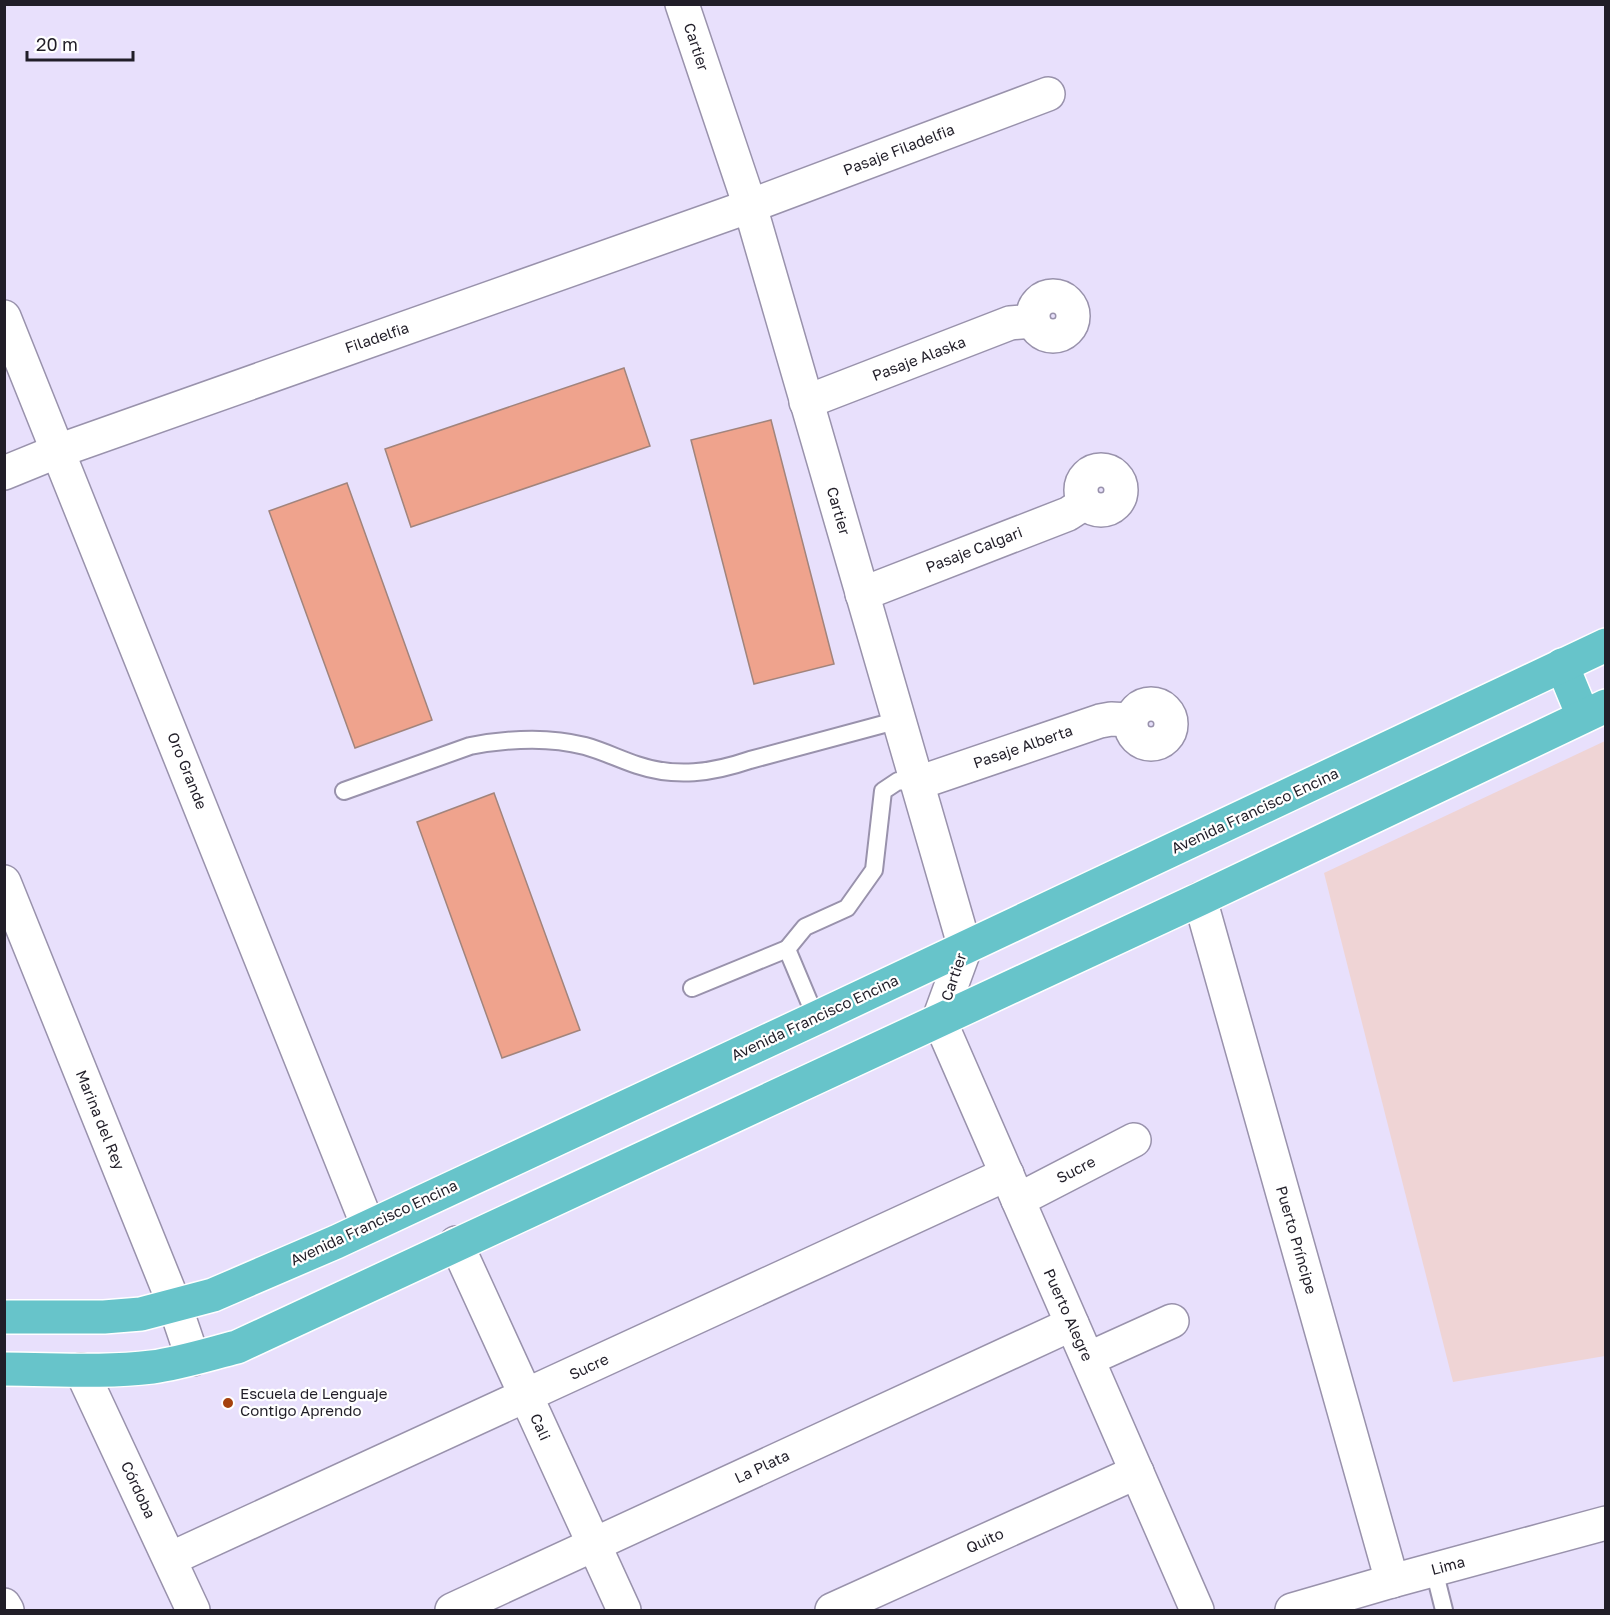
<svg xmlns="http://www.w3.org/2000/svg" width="1610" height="1615" font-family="'Golos Text',sans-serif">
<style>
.industrial{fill:#efd4d5}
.building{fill:#efa38d;stroke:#a1847c;stroke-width:1.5}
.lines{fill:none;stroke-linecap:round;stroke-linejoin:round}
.service-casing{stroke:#9992ac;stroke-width:20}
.minor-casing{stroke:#9992ac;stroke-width:36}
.tertiary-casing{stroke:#9992ac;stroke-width:36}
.primary-casing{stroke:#fff;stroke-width:36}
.service{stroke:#fff;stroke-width:16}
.minor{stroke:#fff;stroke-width:33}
.tertiary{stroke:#fff;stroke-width:33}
.primary{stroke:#67c4ca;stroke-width:33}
.poi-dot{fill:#a5410d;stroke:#fff;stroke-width:2}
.labels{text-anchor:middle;stroke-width:4.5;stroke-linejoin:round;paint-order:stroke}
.street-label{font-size:15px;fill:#211e28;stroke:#fff}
.poi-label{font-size:15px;fill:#211e28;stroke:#fff;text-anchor:start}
</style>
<rect width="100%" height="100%" fill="#e8e0fc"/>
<!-- industrial -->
<polygon class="industrial" points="1605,741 1605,1356 1453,1382 1324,873"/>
<!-- building -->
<g class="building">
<polygon points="624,368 650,446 411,527 385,449"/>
<polygon points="771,420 834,664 754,684 691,440"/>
<polygon points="347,483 432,720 355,748 269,511"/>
<polygon points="494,793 580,1030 502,1058 417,822"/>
</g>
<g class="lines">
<defs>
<g id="service">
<path d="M344 791 470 746C507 739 547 736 585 746 603 751 619 759 637 765 676 778 712 773 750 760L899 720"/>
<polyline points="787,949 805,927 847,908 874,870 883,791 898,781 918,783"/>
<polyline points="692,988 787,949 816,1018"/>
<polyline points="1434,1570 1444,1610"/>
</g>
<g id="minor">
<polyline points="682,4 750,206 965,948 939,1019 1197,1610"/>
<circle cx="1053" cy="316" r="20"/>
<polyline points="4,317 368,1226"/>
<polyline points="806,402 1010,323 1033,321"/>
<circle cx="1101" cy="490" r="20"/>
<polyline points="4,473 58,451 750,206 1048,94"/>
<polyline points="862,594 1068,514 1085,503"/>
<circle cx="1151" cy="724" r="20"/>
<polyline points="918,783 1100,721 1111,719 1130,720"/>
<polyline points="4,882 175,1306 193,1359"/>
<polyline points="1200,899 1392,1581"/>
<polyline points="1018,1200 1134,1140"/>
<polyline points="456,1243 624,1610"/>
<polyline points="1088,1359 1172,1321"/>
<polyline points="81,1370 193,1610"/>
<polyline points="170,1559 1007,1174"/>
<polyline points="452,1610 1072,1324"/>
<polyline points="832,1610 1137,1472"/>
</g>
<g id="tertiary">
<polyline points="4,1605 7,1610"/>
<polyline points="1292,1610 1392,1581 1606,1523"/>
</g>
<g id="primary">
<polyline points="1562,665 1583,716"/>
<polyline points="4,1317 104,1317 141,1314 213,1295 336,1242 816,1018 1606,645"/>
<path d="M4 1369C53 1369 103 1373 152 1367 181 1363 209 1354 237 1347L1200 899 1606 706"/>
</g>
</defs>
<!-- service casing -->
<use href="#service" class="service-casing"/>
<!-- minor casing -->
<use href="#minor" class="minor-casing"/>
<!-- tertiary casing -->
<use href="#tertiary" class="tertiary-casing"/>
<!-- primary casing -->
<use href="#primary" class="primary-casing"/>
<!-- service -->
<use href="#service" class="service"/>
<!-- minor -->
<use href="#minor" class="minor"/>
<!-- tertiary -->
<use href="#tertiary" class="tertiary"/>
<!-- primary -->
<use href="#primary" class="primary"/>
</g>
<!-- markers -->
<circle class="poi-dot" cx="228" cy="1403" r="6"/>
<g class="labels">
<!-- street labels -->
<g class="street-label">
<text transform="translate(696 47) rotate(72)" y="5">Cartier</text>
<text transform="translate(899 150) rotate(-21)" y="5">Pasaje Filadelfia</text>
<text transform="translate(377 338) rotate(-19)" y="5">Filadelfia</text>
<text transform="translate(919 359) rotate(-21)" y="5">Pasaje Alaska</text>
<text transform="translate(838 511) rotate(74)" y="5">Cartier</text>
<text transform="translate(974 550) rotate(-21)" y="5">Pasaje Calgari</text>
<text transform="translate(1023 747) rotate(-19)" y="5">Pasaje Alberta</text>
<text transform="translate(187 771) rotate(68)" y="5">Oro Grande</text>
<text transform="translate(1255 811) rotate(-25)" y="5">Avenida Francisco Encina</text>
<text transform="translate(954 977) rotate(-71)" y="5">Cartier</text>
<text transform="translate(815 1018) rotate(-25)" y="5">Avenida Francisco Encina</text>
<text transform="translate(100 1120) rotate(68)" y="5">Marina del Rey</text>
<text transform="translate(1076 1170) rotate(-27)" y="5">Sucre</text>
<text transform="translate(374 1223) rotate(-25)" y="5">Avenida Francisco Encina</text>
<text transform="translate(1296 1240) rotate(74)" y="5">Puerto Príncipe</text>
<text transform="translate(1068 1315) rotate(66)" y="5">Puerto Alegre</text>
<text transform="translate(589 1367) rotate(-25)" y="5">Sucre</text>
<text transform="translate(540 1427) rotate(66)" y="5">Cali</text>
<text transform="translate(762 1467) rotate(-25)" y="5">La Plata</text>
<text transform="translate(138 1490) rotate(65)" y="5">Córdoba</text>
<text transform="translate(985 1541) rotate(-25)" y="5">Quito</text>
<text transform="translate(1448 1566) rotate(-15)" y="5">Lima</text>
</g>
<!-- poi labels -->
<g class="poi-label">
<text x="240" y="1399">Escuela de Lenguaje<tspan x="240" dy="17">Contigo Aprendo</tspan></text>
</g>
</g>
<!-- border -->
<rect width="1610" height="1615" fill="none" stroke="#211e28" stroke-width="12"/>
<!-- scale -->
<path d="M27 51v9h106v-9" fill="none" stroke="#211e28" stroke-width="3"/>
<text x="36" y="51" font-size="18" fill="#211e28" stroke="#ffffff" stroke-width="4.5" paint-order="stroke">20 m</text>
</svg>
